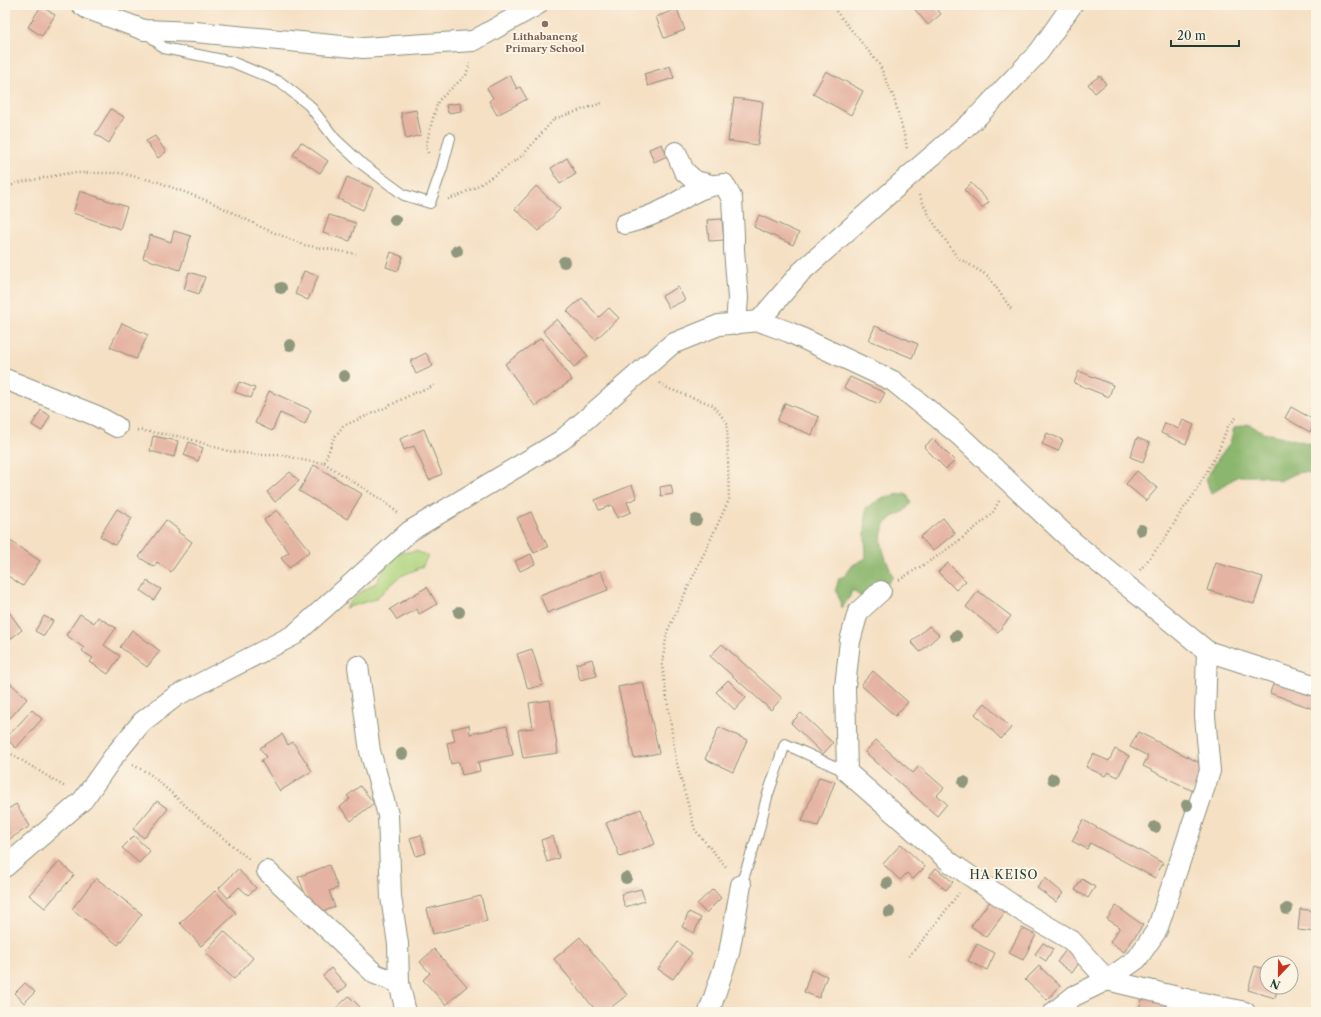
<svg xmlns="http://www.w3.org/2000/svg" width="1321" height="1017" font-family="'Libre Caslon Text',serif">
<style>
.green{fill:#afd47e;stroke:#678859}
.forest{fill:#8bb66d;stroke:#557a50}
.building{fill:#e5b3a1}
.lines{fill:none;stroke-linecap:round;stroke-linejoin:round}
.service-casing{stroke:#8a8e7c;stroke-width:12}
.minor-casing{stroke:#8a8e7c;stroke-width:22}
.path{stroke:#8a8e7c;stroke-width:2.5;stroke-dasharray:1 3;stroke-linecap:butt}
.service{stroke:#fff;stroke-width:10}
.minor{stroke:#fff;stroke-width:20}
.tree{fill:#8f977d}
.education-dot{fill:#8d6e63;stroke:#fcf5e5;stroke-width:1.5}
.labels{text-anchor:middle;stroke-width:4;stroke-linejoin:round;paint-order:stroke}
.education-label{font-size:10px;font-weight:bold;fill:#785e54;stroke:#fcf5e5}
.quarter-label{font-size:12px;letter-spacing:1px;fill:#1f3d34;stroke:#fcf5e5}
</style>
<rect width="100%" height="100%" fill="#fcf5e5"/>
<filter id="ink" filterUnits="userSpaceOnUse"><feTurbulence type="fractalNoise" baseFrequency=".025" numOctaves="2"/><feDisplacementMap in="SourceGraphic" scale="8" xChannelSelector="R" yChannelSelector="G"/><feConvolveMatrix kernelMatrix="1 2 1 2 8 2 1 2 1" color-interpolation-filters="sRGB"/></filter>
<filter id="wash" filterUnits="userSpaceOnUse"><feTurbulence type="fractalNoise" baseFrequency=".012" numOctaves="4" result="noise"/><feDisplacementMap in="SourceGraphic" scale="16" xChannelSelector="R" yChannelSelector="G"/><feGaussianBlur stdDeviation="0.9" result="paint"/><feColorMatrix in="noise" values="0 0 0 0 0 0 0 0 0 0 0 0 0 0 0 0 0 1.4 0 .05"/><feComposite in="paint" operator="in"/></filter>
<g filter="url(#wash)">
<rect width="100%" height="100%" fill="#f5e0c4"/>
<!-- green -->
<polygon class="green" points="416,551 428,556 422,567 401,576 375,599 345,608 358,594 377,582 391,554"/>
<!-- forest -->
<g class="forest">
<path d="M1248 424 1263 432 1316 445V476C1301 468 1293 474 1280 481L1263 476H1238L1211 494 1206 478 1220 456 1230 443 1234 428Z"/>
<path d="M906 493 911 503C908 506 906 510 903 512 899 515 894 515 891 518 872 534 886 558 893 577L885 586 864 599 852 590 850 596 842 608 836 589 839 578 845 576 853 565 866 558 865 534 866 508 884 497Z"/>
</g>
<g id="blocks">
<!-- building -->
<g class="building">
<polygon points="911,5 933,5 941,14 928,25"/>
<polygon points="41,6 55,15 42,36 28,27"/>
<polygon points="677,9 685,30 664,38 656,17"/>
<polygon points="670,66 674,78 648,86 644,74"/>
<polygon points="826,71 863,91 851,115 813,94"/>
<polygon points="510,75 517,89 520,87 527,99 497,115 489,101 493,98 487,88"/>
<polygon points="1100,76 1106,84 1095,93 1088,84"/>
<polygon points="734,98 763,102 758,145 728,141"/>
<polygon points="460,103 461,111 448,113 446,105"/>
<polygon points="111,109 124,117 109,143 95,134"/>
<polygon points="416,110 421,135 406,139 401,113"/>
<polygon points="155,136 166,152 158,158 146,141"/>
<polygon points="301,142 328,161 320,173 293,155"/>
<polygon points="662,144 667,156 654,162 649,149"/>
<polygon points="567,158 576,174 560,184 551,168"/>
<polygon points="347,177 373,188 363,210 338,199"/>
<polygon points="971,183 989,202 982,208 964,190"/>
<polygon points="536,186 560,209 539,231 515,209"/>
<polygon points="80,191 127,207 120,229 73,213"/>
<polygon points="329,215 356,223 350,241 323,233"/>
<polygon points="759,215 799,233 793,245 754,227"/>
<polygon points="722,219 724,240 709,241 707,220"/>
<polygon points="174,231 191,236 180,270 143,258 150,235 171,242"/>
<polygon points="391,252 403,257 398,271 386,267"/>
<polygon points="304,271 318,276 308,300 295,294"/>
<polygon points="189,272 205,277 199,294 184,289"/>
<polygon points="678,287 685,300 669,308 662,296"/>
<polygon points="582,298 599,317 609,308 619,318 595,340 567,311"/>
<polygon points="557,319 588,356 574,367 543,331"/>
<polygon points="122,323 148,335 136,359 110,347"/>
<polygon points="875,326 918,344 912,358 869,340"/>
<polygon points="541,338 572,380 535,406 505,364"/>
<polygon points="426,353 433,366 416,374 410,361"/>
<polygon points="1079,371 1113,385 1109,397 1074,383"/>
<polygon points="850,377 885,393 879,404 844,388"/>
<polygon points="239,382 255,388 251,398 235,392"/>
<polygon points="269,391 311,410 305,424 280,413 272,431 255,423"/>
<polygon points="785,403 819,417 812,435 777,421"/>
<polygon points="1291,407 1316,421 1310,432 1285,418"/>
<polygon points="41,410 50,416 42,431 32,425"/>
<polygon points="1183,420 1194,425 1186,444 1161,433 1165,423 1179,429"/>
<polygon points="424,429 442,474 429,480 414,446 404,450 400,439"/>
<polygon points="1047,433 1063,440 1058,451 1042,444"/>
<polygon points="153,436 178,441 174,457 150,451"/>
<polygon points="1137,438 1150,443 1143,462 1130,457"/>
<polygon points="933,439 955,461 946,469 924,447"/>
<polygon points="189,442 203,448 198,461 184,455"/>
<polygon points="314,465 362,494 347,519 299,491"/>
<polygon points="1137,471 1157,488 1146,501 1126,484"/>
<polygon points="290,472 299,481 275,502 267,492"/>
<polygon points="632,485 637,498 627,502 631,512 617,518 612,505 599,510 595,500"/>
<polygon points="671,485 673,494 661,496 660,487"/>
<polygon points="117,509 132,518 115,545 100,536"/>
<polygon points="277,510 310,551 289,568 281,558 289,552 264,520"/>
<polygon points="531,512 548,547 534,553 517,518"/>
<polygon points="943,518 955,533 933,551 920,537"/>
<polygon points="166,520 179,530 178,532 192,542 171,572 157,562 154,567 139,557"/>
<polygon points="9,540 40,561 23,586 5,574 5,546"/>
<polygon points="531,554 535,564 520,571 515,561"/>
<polygon points="948,563 966,581 956,590 938,572"/>
<polygon points="1216,563 1263,577 1254,604 1207,590"/>
<polygon points="601,571 608,590 547,613 540,595"/>
<polygon points="147,581 161,589 154,600 141,591"/>
<polygon points="427,587 437,604 419,614 417,609 397,620 390,609"/>
<polygon points="978,591 1011,616 998,632 966,607"/>
<polygon points="6,608 22,630 5,643 5,609"/>
<polygon points="80,614 94,623 98,617 116,628 104,645 120,656 108,674 90,662 93,658 82,651 84,648 66,635"/>
<polygon points="44,616 53,621 44,636 35,631"/>
<polygon points="929,626 939,635 920,652 911,642"/>
<polygon points="132,630 160,651 147,667 120,647"/>
<polygon points="722,644 782,698 771,710 710,656"/>
<polygon points="532,649 543,685 528,689 517,654"/>
<polygon points="592,659 597,676 580,680 576,664"/>
<polygon points="873,671 908,702 895,716 861,685"/>
<polygon points="5,678 27,699 10,718 5,713"/>
<polygon points="1275,679 1316,694 1316,710 1270,693"/>
<polygon points="728,680 746,698 735,710 716,692"/>
<polygon points="643,682 659,753 634,758 618,687"/>
<polygon points="550,700 558,753 523,758 518,730 533,728 529,703"/>
<polygon points="985,703 1011,728 1001,739 975,714"/>
<polygon points="32,710 42,719 16,748 6,738"/>
<polygon points="801,713 833,743 823,754 791,723"/>
<polygon points="469,725 470,734 507,726 513,755 478,762 480,771 462,775 459,762 451,764 447,743 455,741 452,729"/>
<polygon points="719,727 747,740 733,772 705,759"/>
<polygon points="1138,732 1206,766 1193,791 1143,766 1148,756 1130,747"/>
<polygon points="282,734 288,745 293,742 312,771 280,791 261,761 266,757 260,748"/>
<polygon points="876,740 913,773 919,766 944,788 937,795 947,804 937,816 865,752"/>
<polygon points="1115,749 1129,756 1118,777 1108,772 1105,776 1086,767 1093,754 1109,761"/>
<polygon points="819,777 835,782 818,826 802,821"/>
<polygon points="360,786 374,803 351,821 340,807 350,799 347,796"/>
<polygon points="157,801 168,809 144,838 133,829"/>
<polygon points="16,804 30,826 5,842 5,811"/>
<polygon points="641,809 655,844 620,857 606,823"/>
<polygon points="1083,820 1163,863 1155,878 1090,843 1087,849 1072,841"/>
<polygon points="421,835 426,853 416,856 410,838"/>
<polygon points="134,836 150,851 139,863 122,848"/>
<polygon points="553,836 559,858 547,862 541,840"/>
<polygon points="901,844 925,867 913,879 907,873 900,880 883,864"/>
<polygon points="59,862 74,875 45,908 29,895"/>
<polygon points="329,865 338,888 329,891 335,907 317,914 308,901 298,877"/>
<polygon points="936,868 953,882 946,890 929,876"/>
<polygon points="238,869 256,888 248,895 239,887 228,898 219,888"/>
<polygon points="96,878 142,914 118,945 72,909"/>
<polygon points="1045,878 1063,893 1056,902 1037,888"/>
<polygon points="1082,879 1095,887 1088,898 1075,890"/>
<polygon points="641,889 645,901 625,907 621,894"/>
<polygon points="713,889 721,898 706,913 697,904"/>
<polygon points="215,891 236,913 201,946 180,923"/>
<polygon points="481,896 487,921 433,934 427,909"/>
<polygon points="991,900 1006,911 986,937 971,926"/>
<polygon points="1116,906 1143,925 1124,952 1110,942 1120,927 1107,919"/>
<polygon points="1300,909 1316,911 1316,932 1298,930"/>
<polygon points="689,912 701,918 694,933 682,927"/>
<polygon points="1022,928 1036,935 1023,960 1009,953"/>
<polygon points="224,931 253,958 234,979 205,952"/>
<polygon points="580,937 627,995 605,1012 597,1012 554,959"/>
<polygon points="678,942 692,953 673,979 658,969"/>
<polygon points="1043,943 1053,949 1046,961 1035,954"/>
<polygon points="977,944 995,953 987,970 968,961"/>
<polygon points="434,949 467,986 446,1005 423,980 430,973 420,962"/>
<polygon points="1066,950 1081,960 1072,973 1057,962"/>
<polygon points="1039,966 1060,986 1047,1000 1025,980"/>
<polygon points="1255,966 1267,970 1267,987 1278,987 1275,998 1248,990"/>
<polygon points="331,968 347,986 338,993 323,976"/>
<polygon points="811,970 827,976 819,998 804,992"/>
<polygon points="25,983 35,992 24,1003 15,993"/>
<polygon points="349,996 365,1012 332,1012"/>
<polygon points="1143,996 1166,1004 1163,1012 1148,1012 1139,1009"/>
</g>
</g>
</g>
<g filter="url(#ink)">
<use href="#blocks" fill-opacity="0" stroke="#8a8e7c" stroke-width="1"/>
<g class="lines">
<defs>
<g id="service">
<polyline points="145,31 164,48 232,62 280,82 309,105 335,139 362,164 404,195 430,203 442,168 450,138"/>
<polyline points="741,885 757,837 767,797 785,744 847,772"/>
</g>
<g id="minor">
<polyline points="82,5 88,9 144,30 195,32 363,48 473,41 537,5"/>
<polyline points="676,152 684,171 695,181 711,185"/>
<path d="M625 224C639 220 654 215 667 208 687 197 699 186 724 184L732 199 734 235V250L738 298 736 324"/>
<polyline points="759,321 801,272 909,176 976,118 1039,52 1072,5"/>
<polyline points="5,379 97,416 117,427"/>
<polyline points="881,591 858,612 850,641 845,687 847,772 951,863 1026,914 1071,940 1107,980 1194,1001 1245,1012"/>
<polyline points="358,666 370,751 388,815 391,897 398,944 399,983 406,1012"/>
<polyline points="5,867 83,800 114,756 142,722 176,696 294,635 410,531 562,440 672,344 719,325 759,321 789,332 893,381 959,435 1072,541 1207,651 1316,686"/>
<polyline points="267,871 375,974 399,983"/>
<polyline points="709,1012 729,953 741,885"/>
<polyline points="1054,1012 1074,996 1107,980 1137,959 1157,930 1210,771 1205,716 1207,651"/>
</g>
</defs>
<!-- service casing -->
<use href="#service" class="service-casing"/>
<!-- minor casing -->
<use href="#minor" class="minor-casing"/>
<!-- path -->
<g class="path">
<polyline points="831,5 879,64 894,98 906,142 907,150"/>
<polyline points="428,153 426,146 431,125 438,101 466,75 470,63"/>
<polyline points="5,189 17,183 69,173 120,173 158,182 213,203 263,228 304,245 356,254"/>
<polyline points="919,195 931,219 957,257 988,276 1012,310"/>
<polyline points="448,199 458,196 479,185 501,171 523,155 554,119 602,103"/>
<polyline points="660,383 669,389 713,405 727,423 729,500 667,632 662,665 676,760 695,830 727,868"/>
<polyline points="137,430 183,437 228,451 259,455 282,455 307,461 324,463 334,438 343,426 387,407 412,394 436,385"/>
<polyline points="324,463 385,502 399,514"/>
<polyline points="1140,570 1164,540 1181,512 1195,493 1218,452 1228,426 1236,418"/>
<polyline points="899,580 936,557 964,537 992,514 999,501"/>
<polyline points="5,750 65,787"/>
<polyline points="133,765 150,774 205,823 250,860"/>
<polyline points="909,956 928,934 959,893"/>
</g>
<!-- service -->
<use href="#service" class="service"/>
<!-- minor -->
<use href="#minor" class="minor"/>
</g>
<!-- trees -->
<g class="tree">
<circle cx="395" cy="220" r="6"/>
<circle cx="457" cy="251" r="6"/>
<circle cx="564" cy="262" r="6"/>
<circle cx="281" cy="288" r="6"/>
<circle cx="290" cy="345" r="6"/>
<circle cx="344" cy="376" r="6"/>
<circle cx="696" cy="520" r="6"/>
<circle cx="1141" cy="530" r="6"/>
<circle cx="459" cy="612" r="6"/>
<circle cx="956" cy="636" r="6"/>
<circle cx="402" cy="754" r="6"/>
<circle cx="1053" cy="779" r="6"/>
<circle cx="964" cy="782" r="6"/>
<circle cx="1187" cy="805" r="6"/>
<circle cx="1155" cy="827" r="6"/>
<circle cx="626" cy="878" r="6"/>
<circle cx="887" cy="883" r="6"/>
<circle cx="1287" cy="909" r="6"/>
<circle cx="889" cy="912" r="6"/>
</g>
</g>
<!-- markers -->
<circle class="education-dot" cx="545" cy="24" r="4"/>
<g class="labels">
<!-- education labels -->
<g class="education-label">
<text x="545" y="40">Lithabaneng<tspan x="545" dy="12">Primary School</tspan></text>
</g>
<!-- quarter labels -->
<g class="quarter-label">
<text x="1004" y="879">HA KEISO</text>
</g>
</g>
<!-- margin -->
<rect width="1321" height="1017" fill="none" stroke="#fcf5e5" stroke-width="20"/>
<!-- north arrow -->
<g transform="translate(1279 975) rotate(202)"><circle r="19" fill="#fcf5e5" stroke="#a4ab9e"/>
<path d="M0-3L7 15L0 10L-7 15Z" fill="#c8321e"/>
<text y="-6" font-size="11" font-weight="bold" text-anchor="middle" fill="#1f3d34">N</text>
</g>
<!-- scale -->
<path d="M1171 40v6h68v-6" fill="none" stroke="#1f3d34" stroke-width="2"/>
<text x="1177" y="40" font-size="12" fill="#1f3d34" stroke="#fcf5e5" stroke-width="3" paint-order="stroke">20 m</text>
</svg>
